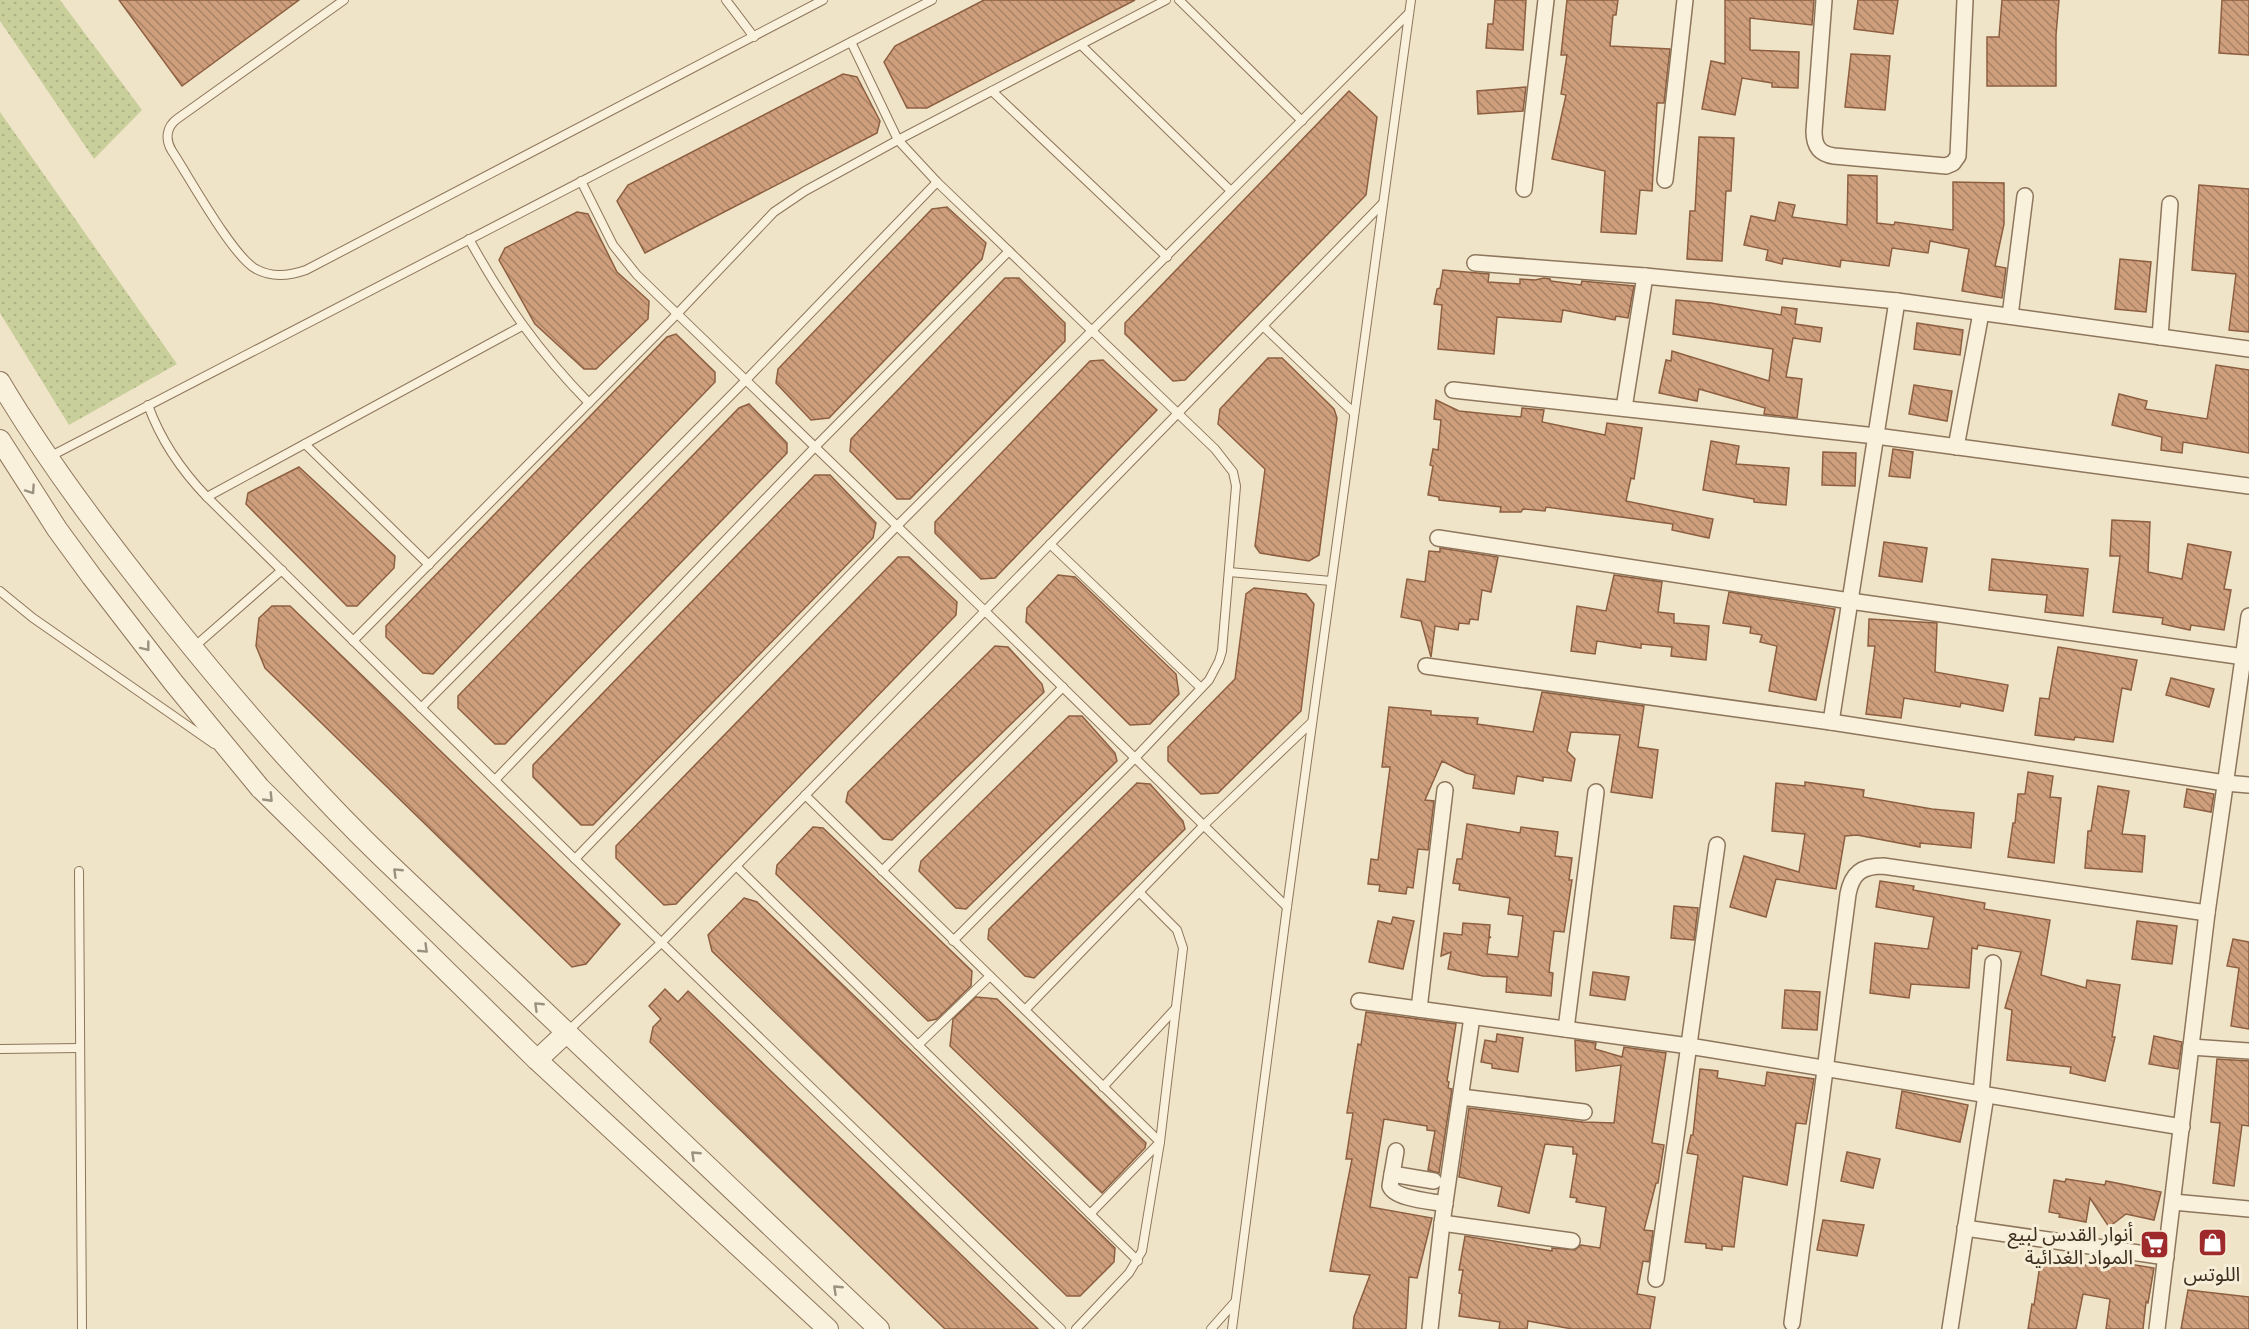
<svg xmlns="http://www.w3.org/2000/svg" width="2249" height="1329" font-family="'Zilla Slab','Noto Sans Arabic',serif">
<style>
.park{fill:url(#park-dots)}
.building{fill:url(#building-back-hatch);stroke:#8d5f41;stroke-width:1.5}
.lines{fill:none;stroke-linecap:round;stroke-linejoin:round}
.service-casing{stroke:#8d765c;stroke-width:10}
.minor-casing{stroke:#8d765c;stroke-width:18}
.tertiary-casing{stroke:#8d765c;stroke-width:22}
.service{stroke:#faf1dc;stroke-width:8}
.minor{stroke:#faf1dc;stroke-width:15}
.tertiary{stroke:#faf1dc;stroke-width:20}
.oneway{stroke:#9c907e}
.labels{text-anchor:middle;stroke-width:6;stroke-linejoin:round;paint-order:stroke}
.poi-label{font-size:20px;fill:#3d2e20;stroke:#f7eed8;text-anchor:end}
</style>
<defs>
<pattern id="park-dots" width="8" height="8" patternUnits="userSpaceOnUse" patternTransform="scale(1.5)"><rect width="8" height="8" fill="#c9cf9b"/><path d="M2 2h.1M6 6h.1" fill="none" stroke="#aeb285" stroke-width="1.8" stroke-linecap="round"/></pattern>
<pattern id="building-back-hatch" width="6" height="6" patternUnits="userSpaceOnUse" patternTransform="scale(1.5)"><rect width="6" height="6" fill="#cf9f7d"/><path d="M-1 5l2 2M0 0l6 6M5-1l2 2" fill="none" stroke="#a98266"/></pattern>
</defs>
<rect width="100%" height="100%" fill="#f0e4c8"/>
<!-- park -->
<g class="park">
<polygon points="0,0 60,0 142,110 94,159 0,21"/>
<polygon points="0,112 177,364 69,425 0,313"/>
</g>
<!-- building -->
<g class="building">
<polygon points="119,0 299,0 182,86"/>
<polygon points="984,0 1135,0 927,108 907,108 884,62 895,46"/>
<polygon points="1495,0 1526,0 1523,50 1486,48 1488,24 1493,24"/>
<polygon points="1567,0 1618,0 1616,15 1613,15 1610,46 1670,49 1664,103 1657,103 1652,191 1640,190 1636,234 1601,232 1605,171 1552,159 1566,95 1561,94 1567,55 1561,55"/>
<polygon points="1725,0 1814,0 1812,25 1750,18 1750,50 1799,52 1798,88 1772,87 1772,83 1742,78 1735,115 1702,109 1711,61 1725,64"/>
<polygon points="1858,0 1898,0 1893,34 1854,29"/>
<polygon points="2002,0 2059,0 2056,35 2056,86 1987,86 1987,37 1999,37"/>
<polygon points="2222,0 2249,0 2249,55 2219,53"/>
<polygon points="1851,54 1890,56 1885,110 1845,107"/>
<polygon points="843,74 857,77 880,121 877,133 645,253 617,201 628,185"/>
<polygon points="1526,87 1523,111 1478,114 1477,91"/>
<polygon points="1349,91 1377,117 1366,195 1185,380 1173,381 1125,334 1125,323"/>
<polygon points="1699,137 1734,138 1731,191 1726,191 1722,261 1687,259 1690,211 1695,211"/>
<polygon points="1848,175 1877,176 1877,223 1894,225 1895,222 1953,230 1953,182 2004,183 2004,224 1995,266 2006,268 2002,298 1962,291 1969,249 1930,241 1928,253 1892,248 1889,266 1841,260 1840,267 1783,258 1782,264 1766,260 1768,250 1744,245 1751,216 1775,221 1779,202 1795,205 1792,217 1847,225"/>
<polygon points="2199,185 2249,189 2249,332 2229,330 2236,274 2192,270"/>
<polygon points="947,207 986,243 982,259 829,418 811,420 776,383 778,369 932,209"/>
<polygon points="577,212 588,214 617,272 649,301 648,319 596,369 584,369 535,324 499,260 505,248"/>
<polygon points="2120,259 2151,262 2146,312 2115,309"/>
<polygon points="1443,270 1489,274 1488,282 1520,284 1520,279 1535,280 1544,278 1550,279 1551,281 1581,285 1582,281 1634,286 1628,318 1616,316 1615,320 1563,310 1561,322 1497,317 1494,354 1438,349 1442,305 1434,304 1437,289 1440,288"/>
<polygon points="1005,278 1019,278 1065,323 1065,341 910,499 897,499 850,451 851,439"/>
<polygon points="1676,300 1711,303 1781,315 1782,307 1797,309 1795,324 1822,328 1820,342 1793,338 1786,377 1802,379 1797,418 1764,414 1765,408 1699,389 1697,401 1659,393 1666,360 1671,361 1672,351 1769,381 1773,349 1673,334"/>
<polygon points="1917,323 1963,330 1960,355 1914,349"/>
<polygon points="676,334 715,372 715,382 433,674 423,673 386,637 386,626 667,337"/>
<polygon points="1268,358 1282,358 1334,409 1337,418 1319,555 1309,561 1260,553 1255,546 1265,469 1218,424 1220,409"/>
<polygon points="1103,360 1157,410 995,578 981,579 935,533 935,522 1090,361"/>
<polygon points="2216,365 2249,370 2249,453 2183,442 2182,453 2161,450 2162,437 2112,425 2119,394 2147,401 2145,409 2207,419"/>
<polygon points="1914,385 1952,391 1947,421 1909,414"/>
<polygon points="1436,400 1459,411 1488,414 1521,417 1522,408 1544,410 1542,422 1605,435 1607,423 1642,428 1634,479 1631,478 1626,501 1713,519 1709,538 1672,530 1673,524 1546,507 1545,511 1523,509 1521,512 1500,512 1501,507 1439,500 1439,497 1428,495 1433,466 1430,465 1433,449 1438,450 1441,420 1434,419"/>
<polygon points="749,404 787,443 787,453 505,744 495,744 458,708 458,696 739,408"/>
<polygon points="1711,441 1739,446 1736,464 1789,468 1786,505 1754,502 1754,499 1703,490"/>
<polygon points="1893,449 1913,452 1910,478 1889,476"/>
<polygon points="1823,452 1856,453 1855,486 1822,485"/>
<polygon points="299,467 395,556 394,568 357,606 347,606 246,504 248,493"/>
<polygon points="815,475 830,475 876,523 873,538 593,825 581,825 533,777 533,765"/>
<polygon points="2112,520 2150,522 2148,572 2182,579 2188,544 2231,552 2224,589 2231,590 2224,630 2191,625 2190,630 2162,624 2163,618 2113,612 2120,556 2110,556"/>
<polygon points="1884,542 1927,548 1922,582 1879,576"/>
<polygon points="1440,548 1498,557 1491,592 1482,590 1478,620 1470,619 1469,624 1459,623 1458,630 1435,626 1431,657 1421,621 1401,617 1407,579 1425,582 1429,551 1440,552"/>
<polygon points="898,557 909,557 957,602 956,615 676,904 664,905 616,858 616,846"/>
<polygon points="1992,559 2088,569 2083,616 2045,612 2047,595 1989,590"/>
<polygon points="1058,575 1075,577 1176,674 1179,694 1150,724 1130,725 1026,622 1027,608"/>
<polygon points="1614,575 1662,582 1658,612 1674,614 1674,623 1709,626 1706,660 1671,656 1672,647 1641,644 1641,648 1597,641 1595,654 1571,651 1577,606 1606,611"/>
<polygon points="1254,588 1306,594 1314,604 1301,711 1218,793 1201,794 1168,761 1168,747 1235,679 1246,594"/>
<polygon points="1729,592 1835,609 1816,700 1769,691 1777,646 1760,642 1762,635 1750,633 1751,627 1723,623"/>
<polygon points="272,606 290,606 620,924 586,964 572,967 265,668 256,646 259,618"/>
<polygon points="1869,619 1937,623 1935,672 2008,685 2003,711 1961,703 1960,707 1904,698 1901,718 1866,714 1875,646 1868,646"/>
<polygon points="995,646 1008,647 1042,684 1044,692 892,840 883,839 846,802 848,792"/>
<polygon points="2058,647 2137,660 2131,690 2122,688 2113,742 2075,737 2074,740 2035,735 2040,698 2049,699"/>
<polygon points="2171,678 2214,689 2209,707 2166,695"/>
<polygon points="1542,692 1644,706 1638,747 1658,750 1652,798 1611,792 1620,735 1571,732 1567,751 1575,759 1571,781 1543,777 1543,781 1517,776 1514,794 1473,788 1475,775 1466,773 1442,761 1425,800 1434,801 1428,850 1418,849 1413,888 1407,887 1406,894 1379,891 1380,885 1368,884 1371,859 1378,860 1390,767 1382,767 1389,707 1431,711 1431,715 1478,718 1477,724 1533,732"/>
<polygon points="1069,716 1082,716 1115,753 1117,761 966,909 956,908 919,871 921,861"/>
<polygon points="2028,772 2053,776 2050,797 2061,798 2054,863 2008,857 2013,823 2015,823 2018,794 2025,794"/>
<polygon points="1805,782 1864,790 1863,797 1932,809 1974,813 1971,848 1920,843 1920,847 1857,835 1845,836 1836,889 1776,879 1766,917 1730,907 1744,856 1799,872 1805,834 1772,831 1776,783 1805,786"/>
<polygon points="1137,783 1150,784 1183,821 1185,829 1034,978 1025,976 988,939 989,929"/>
<polygon points="2098,786 2129,791 2122,834 2145,836 2142,872 2085,868 2088,831 2091,831"/>
<polygon points="2187,789 2214,794 2211,812 2184,807"/>
<polygon points="1467,824 1520,833 1521,827 1558,832 1555,856 1572,858 1569,880 1572,880 1564,932 1554,931 1549,972 1553,973 1551,996 1506,992 1507,977 1483,976 1448,969 1451,952 1441,956 1444,933 1462,935 1463,923 1490,925 1489,937 1491,937 1489,938 1487,954 1518,957 1523,916 1508,914 1510,898 1459,890 1460,884 1453,883 1457,859 1462,859"/>
<polygon points="813,827 823,828 972,971 971,986 937,1019 928,1021 776,874 777,865"/>
<polygon points="1880,881 1914,886 1913,890 1985,903 1984,909 2050,920 2041,975 2086,988 2087,980 2120,985 2112,1037 2115,1037 2105,1081 2070,1073 2071,1067 2007,1060 2012,1010 2005,1008 2021,952 1978,945 1977,949 1972,948 1969,988 1911,984 1909,998 1870,993 1875,943 1928,949 1934,917 1876,907"/>
<polygon points="744,898 757,902 1115,1248 1114,1262 1080,1296 1067,1296 712,951 708,935"/>
<polygon points="1674,906 1698,908 1694,940 1671,938"/>
<polygon points="1393,917 1414,921 1403,969 1369,962 1378,921 1391,924"/>
<polygon points="2137,921 2177,926 2172,964 2132,959"/>
<polygon points="2233,939 2249,942 2249,1029 2231,1026 2239,968 2227,966"/>
<polygon points="1593,972 1629,977 1625,1000 1590,995"/>
<polygon points="665,989 678,1002 688,991 1038,1329 945,1329 650,1042 653,1027 661,1019 649,1006"/>
<polygon points="1785,990 1820,992 1817,1030 1782,1028"/>
<polygon points="976,997 997,999 1146,1143 1145,1148 1102,1193 950,1046 953,1019"/>
<polygon points="1366,1012 1456,1024 1447,1081 1449,1082 1448,1088 1452,1089 1439,1173 1428,1170 1435,1131 1427,1130 1427,1126 1384,1119 1370,1207 1432,1218 1417,1278 1409,1277 1406,1329 1353,1329 1354,1317 1370,1275 1330,1271 1352,1159 1346,1159 1353,1113 1347,1113 1358,1044 1361,1045"/>
<polygon points="1497,1034 1523,1038 1518,1072 1492,1068 1492,1064 1481,1062 1485,1040 1496,1042"/>
<polygon points="2154,1036 2182,1042 2178,1069 2149,1064"/>
<polygon points="1575,1040 1596,1043 1595,1049 1622,1057 1624,1047 1666,1053 1652,1143 1664,1145 1658,1183 1656,1183 1644,1230 1653,1231 1649,1262 1643,1261 1637,1294 1655,1297 1650,1329 1572,1329 1528,1321 1527,1329 1499,1329 1500,1322 1459,1316 1462,1294 1459,1293 1463,1270 1459,1270 1465,1236 1552,1251 1552,1248 1575,1250 1581,1245 1600,1248 1606,1207 1576,1202 1577,1198 1570,1197 1577,1154 1573,1154 1573,1147 1545,1144 1529,1213 1498,1206 1502,1187 1459,1177 1469,1108 1583,1122 1614,1123 1621,1065 1576,1071"/>
<polygon points="2217,1059 2249,1061 2249,1126 2242,1125 2234,1186 2213,1183 2220,1123 2211,1122"/>
<polygon points="1700,1069 1718,1071 1717,1078 1765,1086 1767,1072 1814,1079 1806,1124 1796,1123 1787,1185 1743,1176 1734,1247 1722,1246 1722,1250 1706,1248 1706,1244 1685,1242 1698,1155 1687,1153 1691,1135 1693,1135"/>
<polygon points="1902,1091 1968,1105 1960,1142 1896,1128"/>
<polygon points="1847,1152 1880,1159 1873,1188 1841,1181"/>
<polygon points="2066,1179 2105,1185 2106,1181 2161,1192 2154,1220 2126,1214 2109,1227 2090,1198 2086,1222 2059,1217 2060,1214 2049,1212 2054,1180 2065,1182"/>
<polygon points="1823,1220 1864,1225 1857,1256 1817,1250"/>
<polygon points="2041,1258 2093,1266 2094,1258 2154,1268 2148,1303 2146,1302 2143,1329 2106,1329 2110,1299 2083,1294 2076,1329 2028,1329 2032,1304 2034,1305"/>
<polygon points="2188,1290 2249,1297 2249,1329 2181,1329"/>
</g>
<g class="lines">
<defs>
<g id="service">
<path d="M344 0 177 119C166 127 165 140 172 151 189 177 233 257 256 269 272 278 289 276 306 270L823 0"/>
<polyline points="726,0 754,37"/>
<polyline points="1179,0 1302,121"/>
<polyline points="851,42 898,140 937,182 1215,449 1233,472 1236,486 1222,651 1219,661 1209,680 1135,758 953,941"/>
<polyline points="1081,45 1231,191"/>
<polyline points="992,91 1167,257"/>
<polyline points="581,181 613,245 637,275 985,611 1287,907"/>
<path d="M469 239C503 301 539 352 589 403"/>
<polyline points="1263,326 1354,413"/>
<path d="M148 405C161 441 180 469 207 497L575 859 1061 1329"/>
<polyline points="305,444 429,565"/>
<polyline points="49,457 932,0"/>
<polyline points="207,497 522,326"/>
<polyline points="1050,544 1201,688"/>
<polyline points="1229,572 1331,581"/>
<polyline points="0,591 33,618 214,744"/>
<polyline points="353,641 677,314 774,212 805,191 898,140 1166,0"/>
<polyline points="194,647 282,570"/>
<polyline points="421,708 746,380 937,182"/>
<polyline points="495,780 815,447 1009,251"/>
<polyline points="805,795 1160,1142 1090,1214"/>
<polyline points="575,859 897,526 1409,13"/>
<polyline points="736,866 1138,1261"/>
<polyline points="79,871 82,1329"/>
<polyline points="882,871 1063,687"/>
<polyline points="1025,1010 1204,825 1312,722"/>
<polyline points="568,1031 661,943 1383,203"/>
<polyline points="918,1045 990,976"/>
<polyline points="0,1049 80,1048"/>
<polyline points="1103,1087 1176,1008"/>
<polyline points="1076,1329 1129,1273 1142,1251 1160,1142 1183,948 1177,930 1139,892"/>
<polyline points="1211,1329 1234,1303"/>
<polyline points="1232,1329 1287,907 1411,0"/>
</g>
<g id="minor">
<path d="M1824 0 1814 131C1814 146 1819 154 1834 156L1946 166 1953 163 1958 156 1965 0"/>
<polyline points="1665,180 1685,0"/>
<polyline points="1524,189 1546,0"/>
<polyline points="1475,263 1645,276 1897,301 2249,349"/>
<polyline points="2010,316 2025,196"/>
<polyline points="2160,337 2170,204"/>
<polyline points="1453,390 1876,436 2249,486"/>
<polyline points="1624,408 1645,276"/>
<polyline points="1956,447 1981,313"/>
<polyline points="1438,538 1850,601 2244,657"/>
<polyline points="1426,666 1831,722 2225,783 2249,785"/>
<polyline points="1831,722 1897,301"/>
<polyline points="1359,1001 1689,1046 2182,1127"/>
<polyline points="1419,1009 1445,790"/>
<polyline points="1566,1029 1596,792"/>
<polyline points="2191,1047 2249,1051"/>
<polyline points="1981,1094 1993,963"/>
<polyline points="1461,1097 1584,1112"/>
<path d="M1396 1151 1390 1186C1395 1199 1431 1201 1445 1204"/>
<polyline points="1392,1174 1434,1181"/>
<polyline points="2173,1202 2249,1209"/>
<polyline points="1442,1223 1572,1241"/>
<polyline points="1965,1228 2166,1257"/>
<polyline points="1656,1279 1717,845"/>
<path d="M1792 1323 1848 894C1852 873 1862 866 1883 866L2207 913"/>
<polyline points="1430,1329 1442,1223 1472,1017"/>
<polyline points="1950,1329 1986,1095"/>
<polyline points="2157,1329 2207,913 2249,616"/>
</g>
<g id="tertiary">
<path d="M0 382C51 468 113 548 175 626 241 708 309 787 385 860L879 1329"/>
<polyline points="0,440 57,529 92,577 173,682 260,788 537,1060 828,1329"/>
<polyline points="537,1060 566,1033"/>
</g>
</defs>
<!-- service casing -->
<use href="#service" class="service-casing"/>
<!-- minor casing -->
<use href="#minor" class="minor-casing"/>
<!-- tertiary casing -->
<use href="#tertiary" class="tertiary-casing"/>
<!-- service -->
<use href="#service" class="service"/>
<!-- minor -->
<use href="#minor" class="minor"/>
<!-- tertiary -->
<use href="#tertiary" class="tertiary"/>
</g>
<!-- one-way arrows -->
<defs><path id="oneway-chevron" d="M-2-3.5L2.5 0L-2 3.5" fill="none" stroke-width="1.6" stroke-linecap="round" stroke-linejoin="round" transform="scale(1.5)"/></defs>
<g class="oneway">
<use href="#oneway-chevron" transform="translate(31 490) rotate(56)"/>
<use href="#oneway-chevron" transform="translate(146 647) rotate(52)"/>
<use href="#oneway-chevron" transform="translate(269 798) rotate(46)"/>
<use href="#oneway-chevron" transform="translate(397 872) rotate(-136)"/>
<use href="#oneway-chevron" transform="translate(424 949) rotate(44)"/>
<use href="#oneway-chevron" transform="translate(538 1006) rotate(-136)"/>
<use href="#oneway-chevron" transform="translate(695 1155) rotate(-137)"/>
<use href="#oneway-chevron" transform="translate(837 1289) rotate(-137)"/>
</g>
<!-- icons -->
<defs>
<symbol id="shop-square" viewBox="-11 -11 22 22"><rect x="-9" y="-9" width="18" height="18" rx="4" fill="#9e2a2b" stroke="#f7eed8"/><path d="M-5-2.5h2.3a2.7 3.5 0 0 1 5.4 0H5L5.5 6h-11ZM-1.5-2.5h3a1.5 2.3 0 0 0-3 0Z" fill="#fff"/></symbol>
<symbol id="supermarket-square" viewBox="-11 -11 22 22"><rect x="-9" y="-9" width="18" height="18" rx="4" fill="#9e2a2b" stroke="#f7eed8"/><path d="M-6-5.5h2.5l.6 2H6L4.5 2H-2.5L-4.4-4H-6ZM-1.5 3.2a1.3 1.3 0 1 0 .1 0ZM3 3.2a1.3 1.3 0 1 0 .1 0Z" fill="#fff"/></symbol>
</defs>
<g fill-rule="evenodd">
<use href="#shop-square" x="2196" y="1226" width="33" height="33"/>
<use href="#supermarket-square" x="2138" y="1228" width="33" height="33"/>
</g>
<g class="labels">
<!-- poi labels -->
<g class="poi-label">
<text x="2133" y="1241">أنوار القدس لبيع<tspan x="2133" dy="23">المواد الغدائية</tspan></text>
<text x="2212" y="1281" text-anchor="middle">اللوتس</text>
</g>
</g>
</svg>
